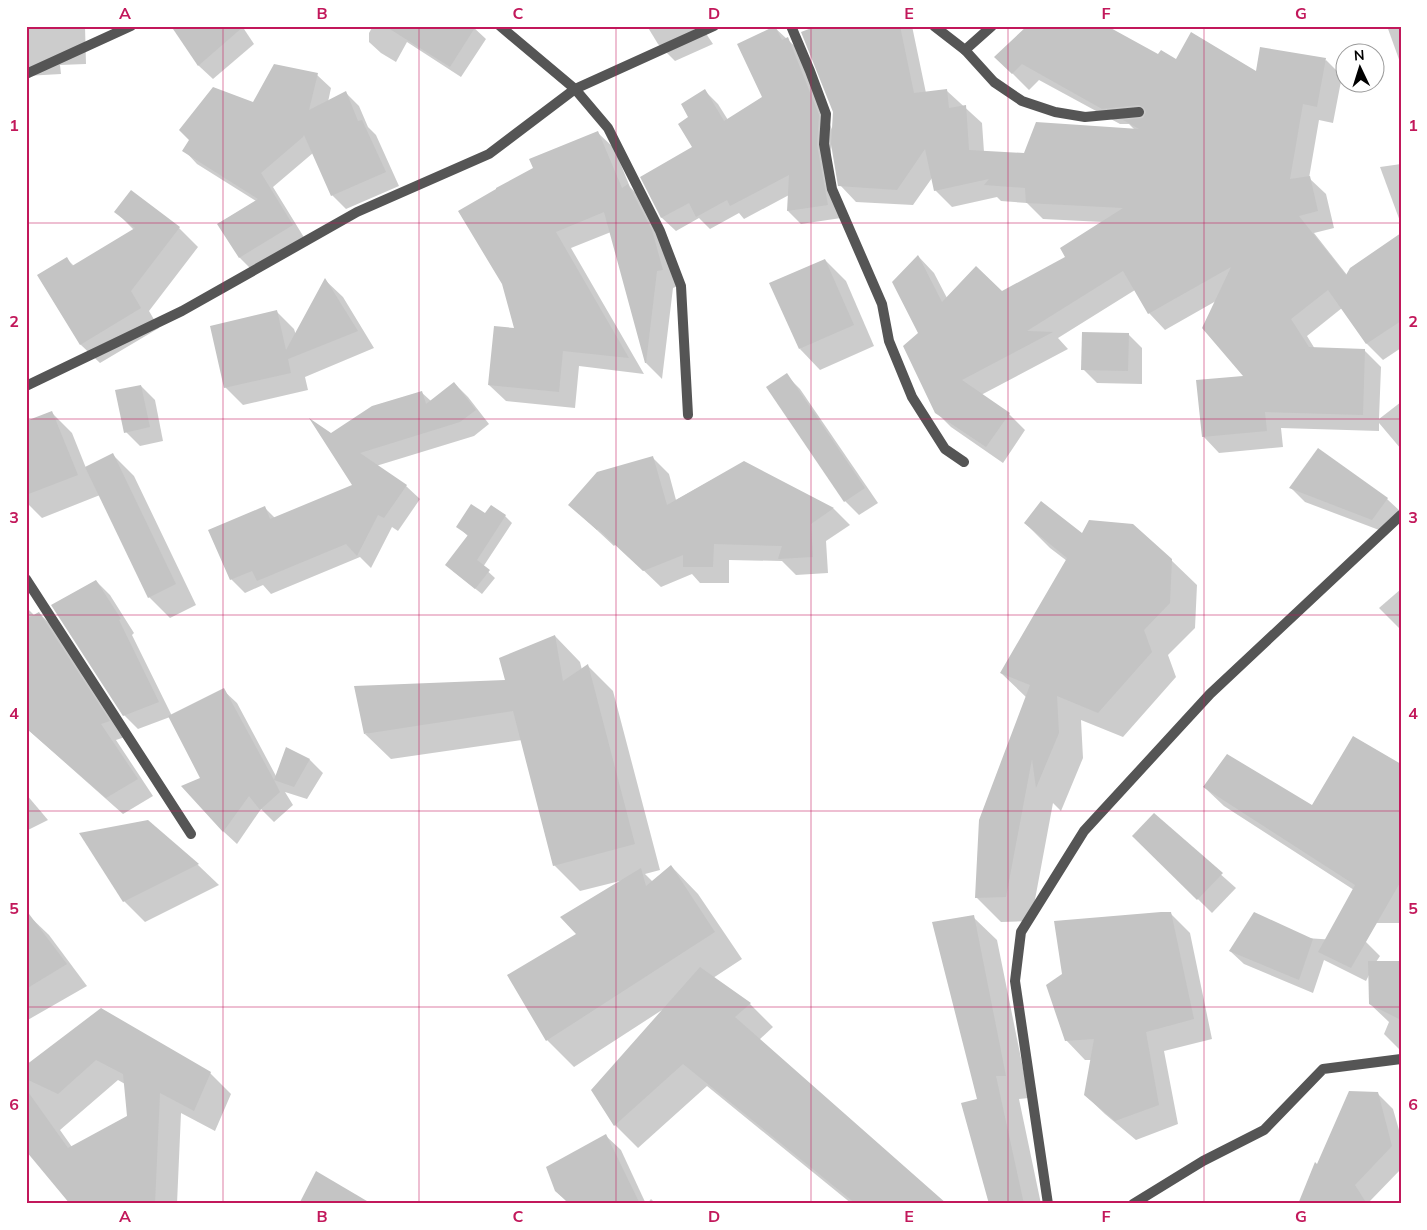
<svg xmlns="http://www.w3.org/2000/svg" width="1427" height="1230" font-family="Mulish,sans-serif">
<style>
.shadow{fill:#0003;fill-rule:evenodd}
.building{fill:#c4c4c4}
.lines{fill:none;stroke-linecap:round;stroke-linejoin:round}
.street{stroke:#555;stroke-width:10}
.grid{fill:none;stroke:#c2185b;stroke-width:1;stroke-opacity:0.55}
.neatline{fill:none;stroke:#c2185b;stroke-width:2}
.grid-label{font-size:16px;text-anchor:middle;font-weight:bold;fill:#c2185b}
</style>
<rect width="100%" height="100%" fill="#fff"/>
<!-- shadow -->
<g class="shadow">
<polygon points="26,26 85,26 86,64 60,65 61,74 26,76"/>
<polygon points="242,26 254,44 213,79 199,66 174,29"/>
<polygon points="373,26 472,26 486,39 461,77 407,42 396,62 381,53 369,42 369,33"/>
<polygon points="647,26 701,26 713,44 675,61 658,44"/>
<polygon points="820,26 912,26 926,93 947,91 982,123 984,152 1025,155 1135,130 1129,124 1120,124 1039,80 1029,90 996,57 1260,112 1326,60 1342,76 1333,123 1319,120 1309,178 1326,194 1334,228 1314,233 1347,275 1401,235 1401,348 1383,360 1367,344 1342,308 1307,336 1315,349 1364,350 1381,367 1379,419 1401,402 1401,449 1379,423 1379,431 1281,428 1283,447 1219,453 1203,436 1245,377 1216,301 1165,330 1149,313 1135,290 1058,338 1068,349 981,395 1009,414 1025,430 1003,463 951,427 934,410 919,333 918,256 934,273 947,298 1002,292 1067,257 1103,222 1043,219 1027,203 1001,201 997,197 952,207 935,190 932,178 913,205 856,202 840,185 832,142 830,159 841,218 801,224 788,211 789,195 744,219 739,213 710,229 699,218 676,231 662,218 642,177 694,148 690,118 705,91 718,104 728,120 763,97 774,27 801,52 833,132 834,112"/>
<polygon points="1387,26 1401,26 1401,65"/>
<polygon points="317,75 331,88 328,102 346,93 359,106 368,127 376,135 399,186 346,209 332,195 313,153 273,187 305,239 253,271 240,258 218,224 256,201 197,164 184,150 254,104"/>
<polygon points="597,132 614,148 630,187 644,201 678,286 673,288 662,379 646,363 611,232 571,248 644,374 579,366 575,408 506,401 489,385 515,329"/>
<polygon points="1401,164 1401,224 1380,167"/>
<polygon points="116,212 179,228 198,247 149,311 159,328 100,363 81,345 39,276 67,259 74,266 134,230"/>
<polygon points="825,260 846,281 874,346 820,370 800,349"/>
<polygon points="325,280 343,297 374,348 305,377 308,390 243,405 225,387 277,312 294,329 296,335"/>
<polygon points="1128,334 1142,348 1142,384 1097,383 1083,369"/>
<polygon points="786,375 800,389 878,503 859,515 845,501"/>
<polygon points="454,383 468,397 489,424 474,436 376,466 406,486 420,499 398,531 392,527 371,568 360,557 271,594 263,585 245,593 231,579 264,507 275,518 354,486 331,435 421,392 431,401"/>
<polygon points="141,386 155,400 163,441 140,446 126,432"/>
<polygon points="51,412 72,433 86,468 113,455 134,476 196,605 170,618 149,597 100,495 42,518 26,502 26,422"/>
<polygon points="653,458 669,474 676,500 744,462 834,509 850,525 826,541 828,573 796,575 782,561 729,560 729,583 700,583 692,574 661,587 616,544 614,546 570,505"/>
<polygon points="1291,488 1387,499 1401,512 1387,533 1305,502"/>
<polygon points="485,515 505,516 512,523 483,567 495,578 482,594 453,571 468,536 458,527"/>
<polygon points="1025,523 1082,535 1171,560 1197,585 1195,628 1168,655 1176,677 1123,737 1081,720 1083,758 1061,811 1053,803 1031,921 1001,922 976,897 1027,698 1001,673 1067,561 1050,548"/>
<polygon points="96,581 110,595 134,633 132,635 172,716 223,690 237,703 276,776 287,748 310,760 323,773 307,799 285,792 293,805 274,822 261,809 237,844 224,832 183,787 202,779 170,717 138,729 124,715"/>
<polygon points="1401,589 1401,630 1379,608"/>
<polygon points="26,607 35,616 39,613 55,629 125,737 116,740 153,796 123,814 26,728"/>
<polygon points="555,636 580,662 582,670 588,666 613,691 660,870 645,874 653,882 671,866 698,894 742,959 713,978 750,1004 773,1027 759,1040 945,1204 852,1204 707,1086 638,1148 615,1125 662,1010 574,1067 547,1040 578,935 624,880 580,891 554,865 522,740 391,759 365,734 507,681"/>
<polygon points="1401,766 1401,923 1366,923 1354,890 1224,806 1204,787 1313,807"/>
<polygon points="26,794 48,820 26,831"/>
<polygon points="1154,815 1236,888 1212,913 1134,836"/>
<polygon points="148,821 198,865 219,885 145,922 124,901"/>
<polygon points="26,913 49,935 87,986 26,1021"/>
<polygon points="1170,913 1190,933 1212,1039 1164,1051 1178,1124 1136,1140 1105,1114 1085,1095 1092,1060 1085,1060 1066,1040"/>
<polygon points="973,917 997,940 1029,1098 1019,1099 1041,1204 990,1204 979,1100"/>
<polygon points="1306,938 1366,942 1380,956 1376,962 1401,962 1401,1051 1384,1034 1389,1022 1370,1004 1370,973 1366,981 1324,960 1313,993 1244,964 1230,951"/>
<path d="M101 1009 210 1073 231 1094 215 1131 181 1113 177 1204H71L26 1149V1066ZM118 1080 125 1084 128 1116 72 1147 60 1130Z"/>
<polygon points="1377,1093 1393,1109 1401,1137 1401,1169 1370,1201 1371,1204 1300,1204 1318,1165"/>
<polygon points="606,1136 621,1150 646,1204 569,1204 558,1193"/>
<polygon points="651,1199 656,1204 647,1204"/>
</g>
<!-- building -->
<g class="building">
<polygon points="171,26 244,26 198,66"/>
<polygon points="385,26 476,26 450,67"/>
<polygon points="775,26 782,40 788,37 819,115 817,145 828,205 787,211 789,175 730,206 727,200 696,217 689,203 661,218 640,177 692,147 678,124 688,117 681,104 705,89 724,121 762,97 737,44"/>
<polygon points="817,26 900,26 914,93 947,89 949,108 966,105 969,150 1024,153 1036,122 1139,129 1123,120 1143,118 1146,112 1144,108 1139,105 1102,109 1022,64 1012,74 994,57 1027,26 1107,26 1158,54 1161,50 1176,59 1191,32 1256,71 1260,47 1326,58 1317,107 1303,104 1290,179 1310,176 1318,211 1299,216 1346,275 1350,268 1401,233 1401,321 1366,344 1328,290 1291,319 1309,347 1365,349 1363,415 1265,412 1267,431 1202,437 1196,380 1243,376 1202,328 1231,267 1148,314 1123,271 1027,331 1053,332 962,380 1010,413 986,447 935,413 903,346 918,333 892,282 918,255 942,302 976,266 1002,291 1065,257 1060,248 1123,208 1026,203 1025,188 984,185 989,179 934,191 925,149 897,190 838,186 831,144 833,112 801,32"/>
<polygon points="274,64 318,73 309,110 346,91 358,121 362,120 386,172 331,196 304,135 303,137 261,173 293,225 239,258 217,224 258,199 182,151 189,140 179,130 213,87 253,102"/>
<polygon points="598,131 622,188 628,184 652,230 663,270 657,271 646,363 645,363 604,212 556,232 629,358 563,351 559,392 488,385 494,326 514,328 502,284 458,211 496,189 496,188 533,168 529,159"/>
<polygon points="131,190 180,227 131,291 141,308 80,345 37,275 67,257 72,266 135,228 114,212"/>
<polygon points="825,259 854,325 799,349 769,283"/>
<polygon points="325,278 358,331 288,359 291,373 224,388 210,326 277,310 286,350"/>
<polygon points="1082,332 1129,333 1128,371 1081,370"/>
<polygon points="787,373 865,488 844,502 766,387"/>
<polygon points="454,382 476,410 460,422 360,453 407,485 384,518 378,515 357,556 346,544 257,581 252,571 230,580 208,530 265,506 270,519 352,485 309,418 331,433 372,406 422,391 426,404"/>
<polygon points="141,385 150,427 124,433 115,390"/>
<polygon points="52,411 78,475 26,495 26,421"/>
<polygon points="1318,448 1388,498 1372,520 1289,488"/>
<polygon points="113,453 176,584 148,598 85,467"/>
<polygon points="653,456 667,505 744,461 834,508 811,524 813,557 778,559 782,546 714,544 713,567 683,567 683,555 643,571 598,529 597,530 568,505 597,472"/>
<polygon points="1041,501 1082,533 1089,520 1133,524 1172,559 1170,603 1144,630 1152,652 1098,713 1057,696 1059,733 1036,788 1032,759 1006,897 975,898 979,820 1030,685 1000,673 1067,558 1024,523"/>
<polygon points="471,504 485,513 491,505 506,515 477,560 490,570 475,589 445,565 468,535 456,527"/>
<polygon points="96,580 121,619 119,620 159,702 123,716 51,605"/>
<polygon points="39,612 110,721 101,724 138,779 106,798 26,728 26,619"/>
<polygon points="555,635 563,681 588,664 635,844 553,866 513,711 364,734 354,686 505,680 499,658"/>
<polygon points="224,688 274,780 286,747 310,759 294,787 274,780 280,792 260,810 249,796 223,832 181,786 200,778 168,716"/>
<polygon points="1353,736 1401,764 1401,881 1351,968 1318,952 1355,885 1203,787 1227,754 1312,805"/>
<polygon points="1154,813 1223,873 1197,900 1132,836"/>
<polygon points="148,820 199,864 123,902 79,833"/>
<polygon points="671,865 715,932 546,1041 507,975 576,934 560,917 641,868 646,886"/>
<polygon points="26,910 67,964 26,989"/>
<polygon points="1161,912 1171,912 1194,1019 1146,1032 1159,1105 1115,1121 1084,1095 1094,1039 1065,1041 1046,985 1062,974 1054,921"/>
<polygon points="1254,912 1313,939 1299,980 1229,951"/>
<polygon points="974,915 1006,1076 996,1076 1024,1204 989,1204 961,1103 977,1099 932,922"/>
<polygon points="1368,961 1401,961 1401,1020 1369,1004"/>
<polygon points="700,967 751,1003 735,1017 947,1204 856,1204 683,1064 614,1126 591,1090"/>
<polygon points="101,1008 211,1072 194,1111 160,1093 155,1204 70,1204 26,1151 26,1089 68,1148 127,1116 123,1074 96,1060 58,1094 26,1079 26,1065"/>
<polygon points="1349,1091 1378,1092 1392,1146 1355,1185 1367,1204 1298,1204 1315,1162 1317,1164"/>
<polygon points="606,1134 640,1204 570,1204 555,1191 546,1167"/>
<polygon points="316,1171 372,1204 299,1204"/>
</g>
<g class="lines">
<!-- street -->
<g class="street">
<polyline points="500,26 575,89 608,128 660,231 681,286 688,415"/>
<polyline points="791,26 810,71 826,114 824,144 832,189 882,304 889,341 912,397 945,449 964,462"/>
<polyline points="934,26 965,50 992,26"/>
<polyline points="965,50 994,82 1022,101 1055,112 1085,117 1139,112"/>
<polyline points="26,74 131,26"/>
<polyline points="26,386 182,311 357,212 489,154 575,89 714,26"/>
<polyline points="26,579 191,834"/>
<polyline points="1048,1204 1015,981 1021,932 1084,831 1210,694 1401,515"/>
<polyline points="1133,1204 1203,1161 1264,1130 1323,1069 1401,1059"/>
</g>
</g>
<!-- grid -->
<path class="grid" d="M223 26V1204M419 26V1204M616 26V1204M811 26V1204M1008 26V1204M1204 26V1204M26 223H1401M26 419H1401M26 615H1401M26 811H1401M26 1007H1401"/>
<!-- border -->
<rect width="1427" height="1230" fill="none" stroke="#ffffff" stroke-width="55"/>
<!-- north arrow -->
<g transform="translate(1360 68) rotate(356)"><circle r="24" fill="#ffffff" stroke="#999999"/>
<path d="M0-4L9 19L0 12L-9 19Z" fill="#000000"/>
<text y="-8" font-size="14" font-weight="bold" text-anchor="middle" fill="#000000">N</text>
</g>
<rect x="28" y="28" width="1372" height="1174" class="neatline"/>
<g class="grid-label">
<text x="125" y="19">A</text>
<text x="322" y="19">B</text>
<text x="518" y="19">C</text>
<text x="714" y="19">D</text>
<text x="909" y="19">E</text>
<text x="1106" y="19">F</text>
<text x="1301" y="19">G</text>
<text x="14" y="131">1</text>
<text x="1413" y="131">1</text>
<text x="14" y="327">2</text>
<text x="1413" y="327">2</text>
<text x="14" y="523">3</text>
<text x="1413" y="523">3</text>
<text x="14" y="719">4</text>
<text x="1413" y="719">4</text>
<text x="14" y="914">5</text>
<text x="1413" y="914">5</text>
<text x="14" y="1110">6</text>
<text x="1413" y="1110">6</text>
<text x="125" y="1222">A</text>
<text x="322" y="1222">B</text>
<text x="518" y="1222">C</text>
<text x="714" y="1222">D</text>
<text x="909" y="1222">E</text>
<text x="1106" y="1222">F</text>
<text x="1301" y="1222">G</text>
</g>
</svg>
